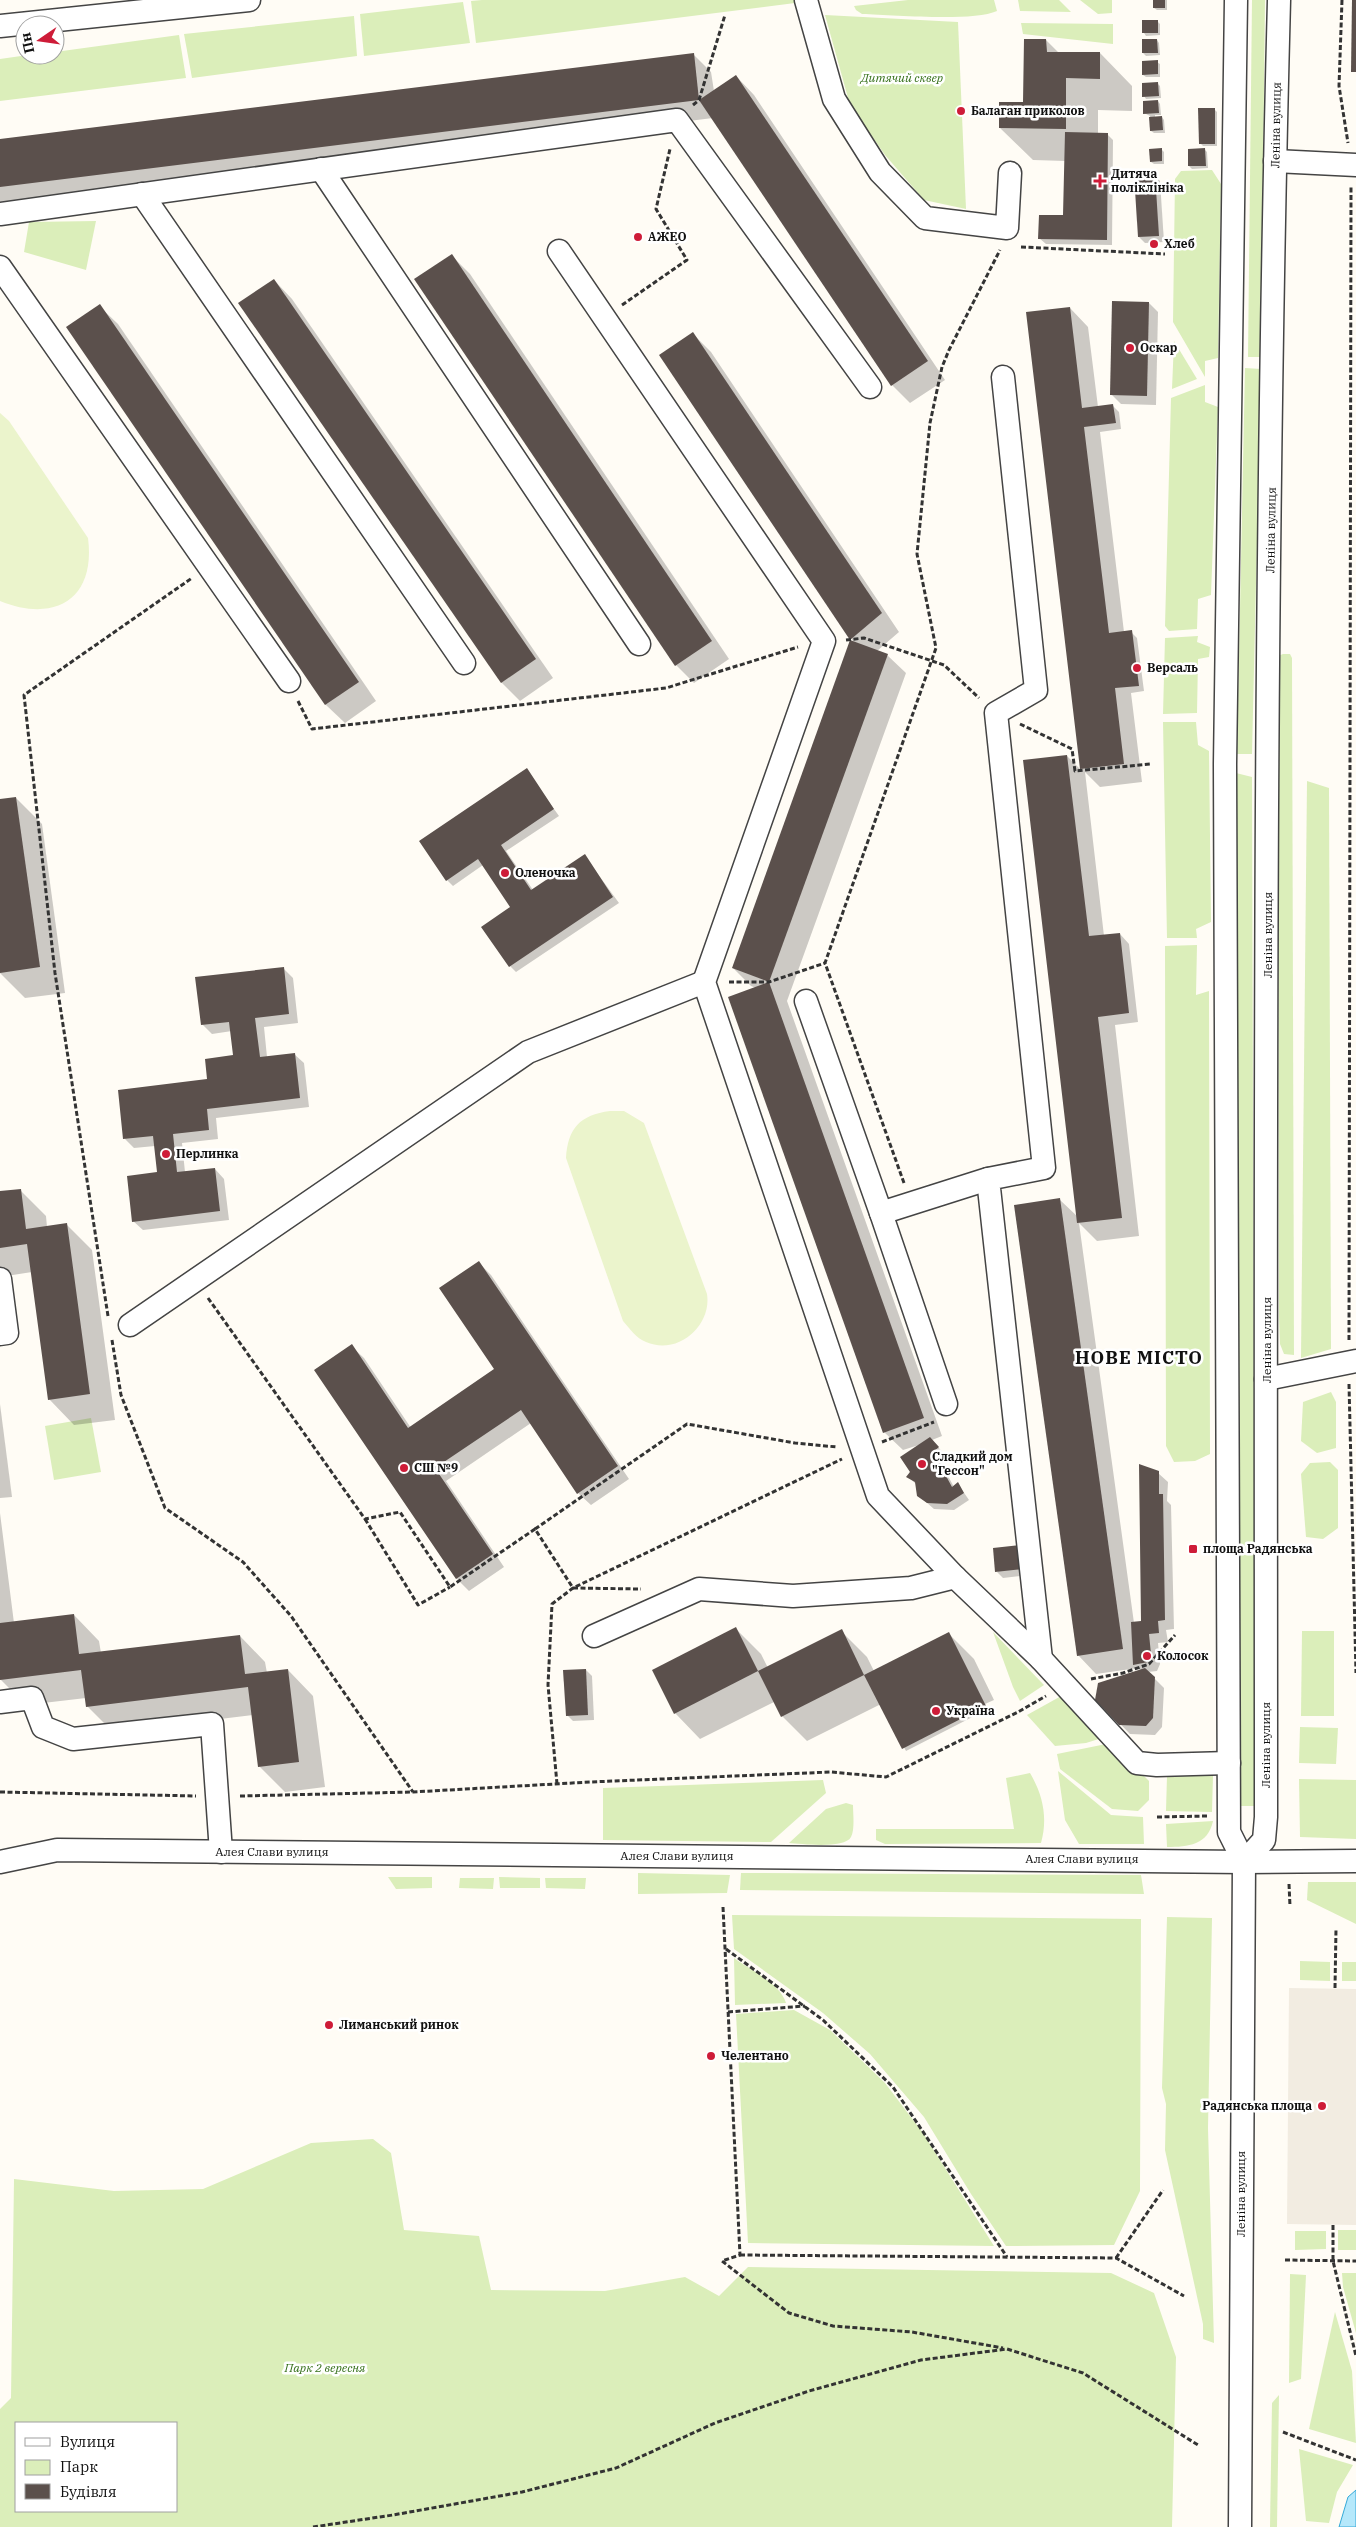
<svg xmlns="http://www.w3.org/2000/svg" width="1356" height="2527" font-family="'IBM Plex Serif',serif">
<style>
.green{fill:#dbeeba;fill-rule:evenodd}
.pitch{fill:#ebf4cc}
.plaza{fill:#f2ece1}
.water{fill:#b5e8fb;stroke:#35a9d8}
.shadow{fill:#0003}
.building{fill:#5b504c}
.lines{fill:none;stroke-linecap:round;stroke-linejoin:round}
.minor-casing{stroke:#444;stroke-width:25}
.path{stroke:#333;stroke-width:3;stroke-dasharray:5 2.5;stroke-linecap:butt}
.minor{stroke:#fff;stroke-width:22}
.poi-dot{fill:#ce1c38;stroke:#fff;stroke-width:2}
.labels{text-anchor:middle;stroke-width:5;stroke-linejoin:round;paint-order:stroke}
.park-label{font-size:12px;font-style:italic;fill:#35701a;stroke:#fff}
.poi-label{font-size:12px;font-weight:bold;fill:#111;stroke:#fff;text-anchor:start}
.street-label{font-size:12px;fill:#111;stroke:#fff}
.district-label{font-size:18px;font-weight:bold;letter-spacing:1px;fill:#111;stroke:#fff}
</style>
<rect width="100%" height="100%" fill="#fffcf5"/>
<!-- green -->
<g class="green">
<polygon points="482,0 794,0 795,3 476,43 471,1"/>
<path d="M908 0H994L997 11C973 22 893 15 862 14L856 10 854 6Z"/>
<polygon points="1018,0 1059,0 1071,12 1020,11"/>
<polygon points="1080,0 1112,0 1112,13 1098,14"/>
<polygon points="1252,0 1265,0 1261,357 1248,357"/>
<polygon points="463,2 470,43 364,56 360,14"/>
<polygon points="825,15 958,22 966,209 924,200 885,155 850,105"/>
<polygon points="354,16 357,56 192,78 184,34"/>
<polygon points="1021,23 1113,24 1113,44 1023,34"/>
<polygon points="179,35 186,78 0,101 0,59 28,55 55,55 55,52"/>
<polygon points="1212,170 1221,184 1218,358 1205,361 1205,377 1173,322 1175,179 1181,171"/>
<polygon points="96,221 86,270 24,252 29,222"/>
<polygon points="1174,341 1197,379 1172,389"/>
<polygon points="1245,368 1261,369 1252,754 1237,754"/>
<polygon points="1205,385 1205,402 1218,407 1211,595 1198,599 1197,629 1169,631 1165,626 1171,398"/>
<polygon points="1198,636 1197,642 1210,647 1209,657 1198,659 1197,713 1163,714 1165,638"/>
<polygon points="1283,654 1290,654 1292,658 1294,1355 1284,1354 1280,1344 1279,1316 1278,656"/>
<polygon points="1163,722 1196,722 1198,745 1209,751 1211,922 1196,929 1197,938 1167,938"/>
<polygon points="1236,773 1252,777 1255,1806 1239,1806"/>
<polygon points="1307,781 1329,788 1331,1349 1301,1358"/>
<polygon points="1197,945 1196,995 1209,991 1210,1454 1195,1461 1174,1462 1166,1446 1165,946"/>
<polygon points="1331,1392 1336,1402 1336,1448 1317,1453 1301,1441 1303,1402"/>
<polygon points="91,1418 101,1472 54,1480 45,1426"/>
<polygon points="1330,1462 1338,1470 1338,1528 1323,1539 1306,1537 1301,1474 1310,1463"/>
<polygon points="1302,1631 1334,1631 1334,1716 1301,1716"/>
<polygon points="993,1632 1044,1685 1020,1701 1013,1687"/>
<polygon points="1063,1695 1105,1737 1086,1743 1055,1746 1027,1715"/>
<polygon points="1300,1727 1338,1728 1336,1764 1299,1763"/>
<polygon points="1111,1743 1149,1781 1149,1800 1138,1811 1112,1809 1060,1769 1057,1754"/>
<polygon points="1058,1771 1111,1815 1143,1817 1144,1844 1079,1844 1065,1820"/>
<path d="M1030 1773C1043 1795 1048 1818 1041 1843L885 1844 876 1840V1829H1014L1006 1778Z"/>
<polygon points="1213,1775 1212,1812 1166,1811 1167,1776"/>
<polygon points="1299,1779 1356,1780 1356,1839 1300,1837"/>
<polygon points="823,1780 826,1793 771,1842 603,1840 603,1788"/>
<path d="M846 1803 853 1805C853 1814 855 1829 851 1837 845 1849 802 1844 789 1843L826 1809Z"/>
<path d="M1213 1821C1208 1845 1188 1847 1167 1847L1166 1824Z"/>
<polygon points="638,1873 730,1875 727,1893 638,1894"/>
<polygon points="741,1873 1141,1875 1144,1894 740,1890"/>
<polygon points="388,1877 432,1877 432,1888 396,1889"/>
<polygon points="499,1877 540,1878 540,1888 500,1888"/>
<polygon points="460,1878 494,1878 493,1889 459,1888"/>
<polygon points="545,1878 586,1878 585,1889 546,1888"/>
<polygon points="1308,1882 1356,1882 1356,1924 1307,1900"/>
<polygon points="732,1915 1141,1919 1140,2191 1114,2245 1006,2246 971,2194 924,2117 870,2054 823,2013 734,1949"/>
<polygon points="1167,1917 1212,1918 1208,2128 1214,2343 1203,2339 1203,2324 1165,2150 1166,2104 1162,2088"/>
<path d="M734 1958C750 1970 780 1983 786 2003L735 2005Z"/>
<polygon points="1300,1961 1330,1962 1330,1981 1300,1980"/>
<rect x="1342" y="1962" width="14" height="19"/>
<polygon points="794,2010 830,2030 885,2083 923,2133 994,2246 748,2243 736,2014"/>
<path d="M373 2139 391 2153 404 2230 479 2236 491 2290 605 2291 685 2277 719 2296 748 2267 1111 2273 1154 2293 1176 2357 1172 2527H0V2409L11 2398 14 2179 114 2191 203 2189 311 2143ZM176 2423V2511H16V2423Z"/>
<rect x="1338" y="2230" width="18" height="20"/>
<polygon points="1295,2231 1326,2231 1326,2249 1295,2250"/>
<polygon points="1342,2273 1356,2273 1356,2333 1343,2287"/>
<polygon points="1290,2274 1306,2275 1301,2379 1289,2383"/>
<polygon points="1335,2312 1352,2371 1356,2443 1309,2429"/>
<polygon points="1279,2395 1277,2527 1270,2527 1272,2403"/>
<polygon points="1299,2449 1353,2465 1337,2492 1329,2523 1306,2521"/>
</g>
<!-- pitch -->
<g class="pitch">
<path d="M0 413 9 421 88 538C96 600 54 623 0 601Z"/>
<path d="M610 1111H624L644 1123 707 1294C712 1325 678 1356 646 1342 636 1338 630 1329 623 1321L566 1158C568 1128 580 1115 610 1111Z"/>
</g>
<!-- plaza -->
<polygon class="plaza" points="1289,1988 1356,1989 1356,2225 1287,2224"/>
<!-- water -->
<polygon class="water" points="1356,2490 1356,2527 1339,2527 1348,2497"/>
<!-- shadow -->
<g class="shadow">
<polygon points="1154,0 1167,0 1167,10 1157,10 1154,8"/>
<polygon points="1157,21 1160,24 1160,35 1146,36 1144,33"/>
<polygon points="1046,40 1059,53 1100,53 1132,86 1132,111 1098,110 1098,134 1107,134 1113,140 1112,245 1046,244 1039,238 1064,216 1066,161 1033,160 1000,128 1024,103"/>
<polygon points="1157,40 1159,43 1160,55 1146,56 1143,53"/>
<polygon points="693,54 711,72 714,91 736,76 754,95 945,380 910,403 892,385 713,118 0,207 0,140"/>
<polygon points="1157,62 1160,64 1160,77 1146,77 1143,75"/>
<polygon points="1157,83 1160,86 1161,98 1146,99 1144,96"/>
<polygon points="1158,101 1160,104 1161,115 1155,115 1155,118 1162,117 1164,120 1165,133 1154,133 1151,131 1150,116 1144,113"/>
<polygon points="1214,109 1217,112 1217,146 1203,146 1200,143"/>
<polygon points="1161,149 1164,152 1164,164 1154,164 1151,162"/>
<polygon points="1205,150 1207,152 1208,168 1192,169 1189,166"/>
<polygon points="1154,175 1160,181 1164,242 1145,243 1139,237"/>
<polygon points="451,255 470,274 729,659 694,683 676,665"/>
<polygon points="274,280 292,299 553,678 520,701 502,683 240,303"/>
<polygon points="1149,303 1158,312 1156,405 1121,404 1111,394"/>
<polygon points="99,306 118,324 376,701 345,723 326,705 68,327"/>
<polygon points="1070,308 1088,327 1098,407 1113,406 1119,412 1121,429 1100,432 1124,632 1131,632 1137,638 1144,691 1131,693 1142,782 1100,787 1085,772 1104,936 1120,934 1129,944 1138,1022 1115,1025 1139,1236 1097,1241 1079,1223 1134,1623 1143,1622 1158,1473 1168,1482 1167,1501 1171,1505 1174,1629 1166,1630 1168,1642 1158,1643 1160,1664 1157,1671 1148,1672 1164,1688 1162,1727 1155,1735 1130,1734 1096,1699 1141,1671 1138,1668 1096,1674 1078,1655 1060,1200 1078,1217 1067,756 1082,771 1028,313"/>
<polygon points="693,334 711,352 899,632 877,651 887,655 906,673 787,1001 942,1436 932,1440 944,1454 938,1458 954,1487 958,1484 969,1500 954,1510 934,1509 918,1495 916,1484 908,1477 919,1445 903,1450 884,1432 756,988 751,986 733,968 854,643"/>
<polygon points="526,770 559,816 506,851 533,890 584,855 619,903 516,972 510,966 512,908 483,865 453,886 447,880"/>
<polygon points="16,798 42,824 65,993 25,998 0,973 0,800"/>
<polygon points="283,968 293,978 298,1023 264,1027 267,1057 294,1054 304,1063 309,1107 216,1118 218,1139 182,1143 185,1172 215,1169 224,1179 229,1220 143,1230 133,1221 158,1173 155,1146 134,1148 125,1139 119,1091 209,1081 235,1057 232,1031 212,1034 202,1024"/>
<polygon points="20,1190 46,1216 47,1227 67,1225 92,1250 115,1420 74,1425 49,1399 32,1272 0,1277 0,1193"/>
<polygon points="479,1263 491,1275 629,1479 591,1505 578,1493 531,1423 446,1481 504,1567 469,1591 457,1579 315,1370 351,1346 364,1358 411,1428 496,1369"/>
<polygon points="0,1404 12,1497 0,1498"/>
<polygon points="0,1513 14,1623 74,1615 99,1641 101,1653 240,1636 265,1662 267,1673 288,1670 313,1696 325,1787 285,1792 259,1766 253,1715 113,1732 87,1706 86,1698 26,1705 0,1679"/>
<polygon points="1026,1552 1029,1575 1003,1578 997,1572"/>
<polygon points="736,1629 761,1654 768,1668 841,1631 867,1657 874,1671 948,1633 974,1659 994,1700 985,1704 988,1709 906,1751 881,1704 807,1741 782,1716 774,1702 700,1739 675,1713"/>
<polygon points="586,1670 592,1676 594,1720 573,1721 567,1715"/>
</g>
<!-- building -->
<g class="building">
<rect x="1153" y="0" width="12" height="8"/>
<polygon points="1352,0 1356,0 1356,72 1351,72"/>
<rect x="1142" y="20" width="16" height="13"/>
<polygon points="1024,39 1046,39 1047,52 1100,52 1100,79 1066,78 1066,129 999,128 999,102 1023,102"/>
<polygon points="1142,39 1157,39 1158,53 1142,53"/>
<polygon points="694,53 699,100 0,187 0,139"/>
<polygon points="1158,60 1158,74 1142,75 1142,61"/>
<polygon points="736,75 928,361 891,386 699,100"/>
<polygon points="1158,82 1159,96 1142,97 1142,83"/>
<polygon points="1158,100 1159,113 1143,114 1143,101"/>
<polygon points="1198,108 1215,108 1215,144 1199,144"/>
<polygon points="1162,116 1163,130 1150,131 1149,117"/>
<polygon points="1065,132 1108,133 1107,240 1038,239 1039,215 1063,215"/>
<polygon points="1162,148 1162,161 1150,162 1149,149"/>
<polygon points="1205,148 1206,166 1188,166 1188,149"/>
<polygon points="1155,174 1159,236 1138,237 1134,175"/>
<polygon points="452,254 712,641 675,666 414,279"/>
<polygon points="274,279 536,659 501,683 238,303"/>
<polygon points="1112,301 1149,302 1147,396 1110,395"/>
<polygon points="100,304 359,682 325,705 66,327"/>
<polygon points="1070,307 1082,408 1113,404 1116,423 1084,427 1109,633 1132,630 1139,686 1115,688 1124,764 1080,769 1026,312"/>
<polygon points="693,332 882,613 850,640 659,355"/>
<polygon points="850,640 888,654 769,982 732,968"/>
<polygon points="1067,755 1089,936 1120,933 1129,1013 1098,1017 1122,1218 1077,1223 1023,760"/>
<polygon points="527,768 554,809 501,845 531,890 585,854 613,897 509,967 481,927 510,907 478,859 446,881 419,841"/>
<polygon points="16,797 40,967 0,973 0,799"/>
<polygon points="284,967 289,1014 255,1018 260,1057 295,1053 300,1098 207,1109 209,1130 173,1134 177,1172 215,1168 220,1211 132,1222 127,1176 157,1172 153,1136 123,1139 118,1090 207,1079 205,1059 233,1055 229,1022 201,1025 195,977"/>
<polygon points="769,982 924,1418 883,1433 728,997"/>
<polygon points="21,1189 26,1229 67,1223 90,1394 48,1400 27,1244 0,1248 0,1191"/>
<polygon points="1060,1198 1123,1649 1077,1656 1014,1205"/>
<polygon points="479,1261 618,1466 577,1494 521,1410 435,1468 493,1554 456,1579 314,1370 352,1344 408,1428 494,1369 439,1288"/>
<polygon points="930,1437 939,1447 933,1452 952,1487 958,1482 964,1493 947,1504 927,1503 917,1496 915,1482 906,1477 910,1472 900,1457"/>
<polygon points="1139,1464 1159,1471 1159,1494 1163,1494 1165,1620 1158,1621 1159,1633 1149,1634 1151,1654 1148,1662 1133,1665 1131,1622 1141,1621"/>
<polygon points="1021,1545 1023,1569 995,1572 993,1548"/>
<polygon points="74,1614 79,1654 240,1635 245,1674 288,1669 299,1762 258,1767 248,1687 86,1707 81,1670 0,1680 0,1623"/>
<polygon points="736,1627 758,1671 674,1714 652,1670"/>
<polygon points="842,1629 864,1675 781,1717 758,1671"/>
<polygon points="949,1632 986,1706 902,1749 864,1675"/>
<polygon points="1145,1668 1155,1677 1153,1718 1146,1726 1119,1725 1095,1700 1098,1683"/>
<polygon points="586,1669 588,1715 566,1716 563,1670"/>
</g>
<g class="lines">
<defs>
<g id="minor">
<polyline points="806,0 834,99 880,172 925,218 1007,228 1010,173"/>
<polyline points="1236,0 1225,764 1229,1832 1244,1862 1240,2527"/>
<polyline points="0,26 249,0"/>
<polyline points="1275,161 1356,165"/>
<polyline points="321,169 639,644"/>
<polyline points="142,194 464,663"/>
<polyline points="0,214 677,120 870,387"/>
<polyline points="559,251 824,641 704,982 878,1496 955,1577 1041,1659 1137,1763 1157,1765 1229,1763"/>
<polyline points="0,267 289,681"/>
<polyline points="1003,377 1036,690 996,713 1044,1168 988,1179 1041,1659"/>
<polyline points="806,1001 881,1213"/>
<polyline points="0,1279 7,1333 0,1334"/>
<polyline points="130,1325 528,1052 704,982"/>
<polyline points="1266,1379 1356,1361"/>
<polyline points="946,1404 881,1213 988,1179"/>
<polyline points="594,1636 699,1589 793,1596 911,1588 955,1577"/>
<polyline points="0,1702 32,1698 43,1727 73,1739 212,1724 221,1852"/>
<polyline points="0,1862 57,1850 1244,1862 1356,1861"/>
<path d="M1244 1862 1264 1840 1266 1817C1266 1211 1263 605 1279 0"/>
</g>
</defs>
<!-- minor casing -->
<use href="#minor" class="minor-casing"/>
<!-- path -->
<g class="path">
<polyline points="1342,0 1339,86 1348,143"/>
<polyline points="693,105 699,100 725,15"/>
<polyline points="1021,247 1165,254"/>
<polyline points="622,305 687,260 656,209 670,149"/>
<polyline points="846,640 864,638 944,665 979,698"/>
<polyline points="298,701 312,729 666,688 798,647"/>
<polyline points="1020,724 1072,749 1075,771 1151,764"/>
<polyline points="729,982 769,982 825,963"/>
<polyline points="904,1183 825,963 936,648 917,554 930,423 942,367 949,350 1000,250"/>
<polyline points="208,1298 365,1519 400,1512 450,1587 535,1529 573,1588 641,1589"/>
<polyline points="108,1316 55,973 24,695 192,578"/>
<polyline points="112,1340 121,1395 165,1508 243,1562 291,1616 413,1792"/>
<polyline points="1349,1340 1351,187"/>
<polyline points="1349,1384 1356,1673"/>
<polyline points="882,1442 934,1422"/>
<polyline points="365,1519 418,1605 450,1587"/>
<polyline points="535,1529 687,1424 795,1443 837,1447"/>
<polyline points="1091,1679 1123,1673 1149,1664 1175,1635"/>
<polyline points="557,1784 548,1685 552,1604 573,1588 842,1459"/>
<polyline points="0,1792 196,1796"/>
<polyline points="240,1796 413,1792 590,1782 831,1772 886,1777 1018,1712 1046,1696"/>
<polyline points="1157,1817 1207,1816"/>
<polyline points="1289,1884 1290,1906"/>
<polyline points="723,1907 740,2255 722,2261 789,2313 833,2326 912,2332 1003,2348"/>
<polyline points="726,1949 823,2020 893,2087 1007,2257"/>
<polyline points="1335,1988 1336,1929"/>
<polyline points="728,2012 805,2006"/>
<polyline points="1333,2225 1333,2261 1356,2356"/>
<polyline points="740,2255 1116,2258 1184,2296"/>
<polyline points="1116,2258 1163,2190"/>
<polyline points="1285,2260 1356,2261"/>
<polyline points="1283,2432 1356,2460"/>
<polyline points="313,2527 393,2515 522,2492 616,2468 715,2423 809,2391 921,2360 1007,2349 1083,2373 1198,2445"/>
</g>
<!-- minor -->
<use href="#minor" class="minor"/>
</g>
<!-- markers -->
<g class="poi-dot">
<circle cx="961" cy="111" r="5"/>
<path d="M1097.5 173.5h5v5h5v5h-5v5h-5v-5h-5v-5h5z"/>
<circle cx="638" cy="237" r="5"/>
<circle cx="1154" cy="244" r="5"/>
<circle cx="1130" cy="348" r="5"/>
<circle cx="1137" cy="668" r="5"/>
<circle cx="505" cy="873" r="5"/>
<circle cx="166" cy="1154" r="5"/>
<circle cx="922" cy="1464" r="5"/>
<circle cx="404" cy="1468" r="5"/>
<rect x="1188" y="1544" width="10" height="10" rx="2.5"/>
<circle cx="1147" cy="1656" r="5"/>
<circle cx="936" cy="1711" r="5"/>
<circle cx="329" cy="2025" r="5"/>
<circle cx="711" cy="2056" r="5"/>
<circle cx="1322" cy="2106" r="5"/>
</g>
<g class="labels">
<!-- park labels -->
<g class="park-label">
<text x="902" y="82">Дитячий сквер</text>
<text x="325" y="2372">Парк 2 вересня</text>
</g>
<!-- poi labels -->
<g class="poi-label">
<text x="971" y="115">Балаган приколов</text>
<text x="1111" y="178">Дитяча<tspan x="1111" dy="14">поліклініка</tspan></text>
<text x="648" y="241">АЖЕО</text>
<text x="1164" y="248">Хлеб</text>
<text x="1140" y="352">Оскар</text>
<text x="1147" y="672">Версаль</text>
<text x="515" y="877">Оленочка</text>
<text x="176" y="1158">Перлинка</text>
<text x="932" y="1461">Сладкий дом<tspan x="932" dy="14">"Гессон"</tspan></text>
<text x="414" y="1472">СШ №9</text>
<text x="1203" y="1553">площа Радянська</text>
<text x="1157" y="1660">Колосок</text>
<text x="946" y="1715">Україна</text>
<text x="339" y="2029">Лиманський ринок</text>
<text x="721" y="2060">Челентано</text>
<text x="1312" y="2110" text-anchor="end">Радянська площа</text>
</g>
<!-- street labels -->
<g class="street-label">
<text transform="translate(1276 125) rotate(-89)" y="4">Леніна вулиця</text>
<text transform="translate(1271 530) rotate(-89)" y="4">Леніна вулиця</text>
<text transform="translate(1268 935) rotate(-90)" y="4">Леніна вулиця</text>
<text transform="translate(1267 1340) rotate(-90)" y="4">Леніна вулиця</text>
<text transform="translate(1266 1745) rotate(-90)" y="4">Леніна вулиця</text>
<text x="272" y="1856">Алея Слави вулиця</text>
<text x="677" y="1860">Алея Слави вулиця</text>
<text x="1082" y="1863">Алея Слави вулиця</text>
<text transform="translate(1241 2194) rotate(-90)" y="4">Леніна вулиця</text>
</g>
<!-- district labels -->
<g class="district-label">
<text x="1139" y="1364">НОВЕ МІСТО</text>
</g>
</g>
<!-- legend -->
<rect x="15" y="2422" width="162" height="90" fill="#ffffff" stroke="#a0a0a0"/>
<rect x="25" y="2438" width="25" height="8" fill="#ffffff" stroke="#a0a0a0"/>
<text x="60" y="2447" font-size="15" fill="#111111">Вулиця</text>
<rect x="25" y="2460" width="25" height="15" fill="#dbeeba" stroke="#a0a0a0"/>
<text x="60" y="2472" font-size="15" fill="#111111">Парк</text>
<rect x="25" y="2484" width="25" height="15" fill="#5b504c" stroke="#a0a0a0"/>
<text x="60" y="2497" font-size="15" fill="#111111">Будівля</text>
<!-- north arrow -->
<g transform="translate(40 40) rotate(257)"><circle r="24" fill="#ffffff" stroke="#a0a0a0"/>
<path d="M0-4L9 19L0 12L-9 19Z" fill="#ce1c38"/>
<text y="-8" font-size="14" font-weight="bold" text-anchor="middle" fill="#111111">Пн</text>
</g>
</svg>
